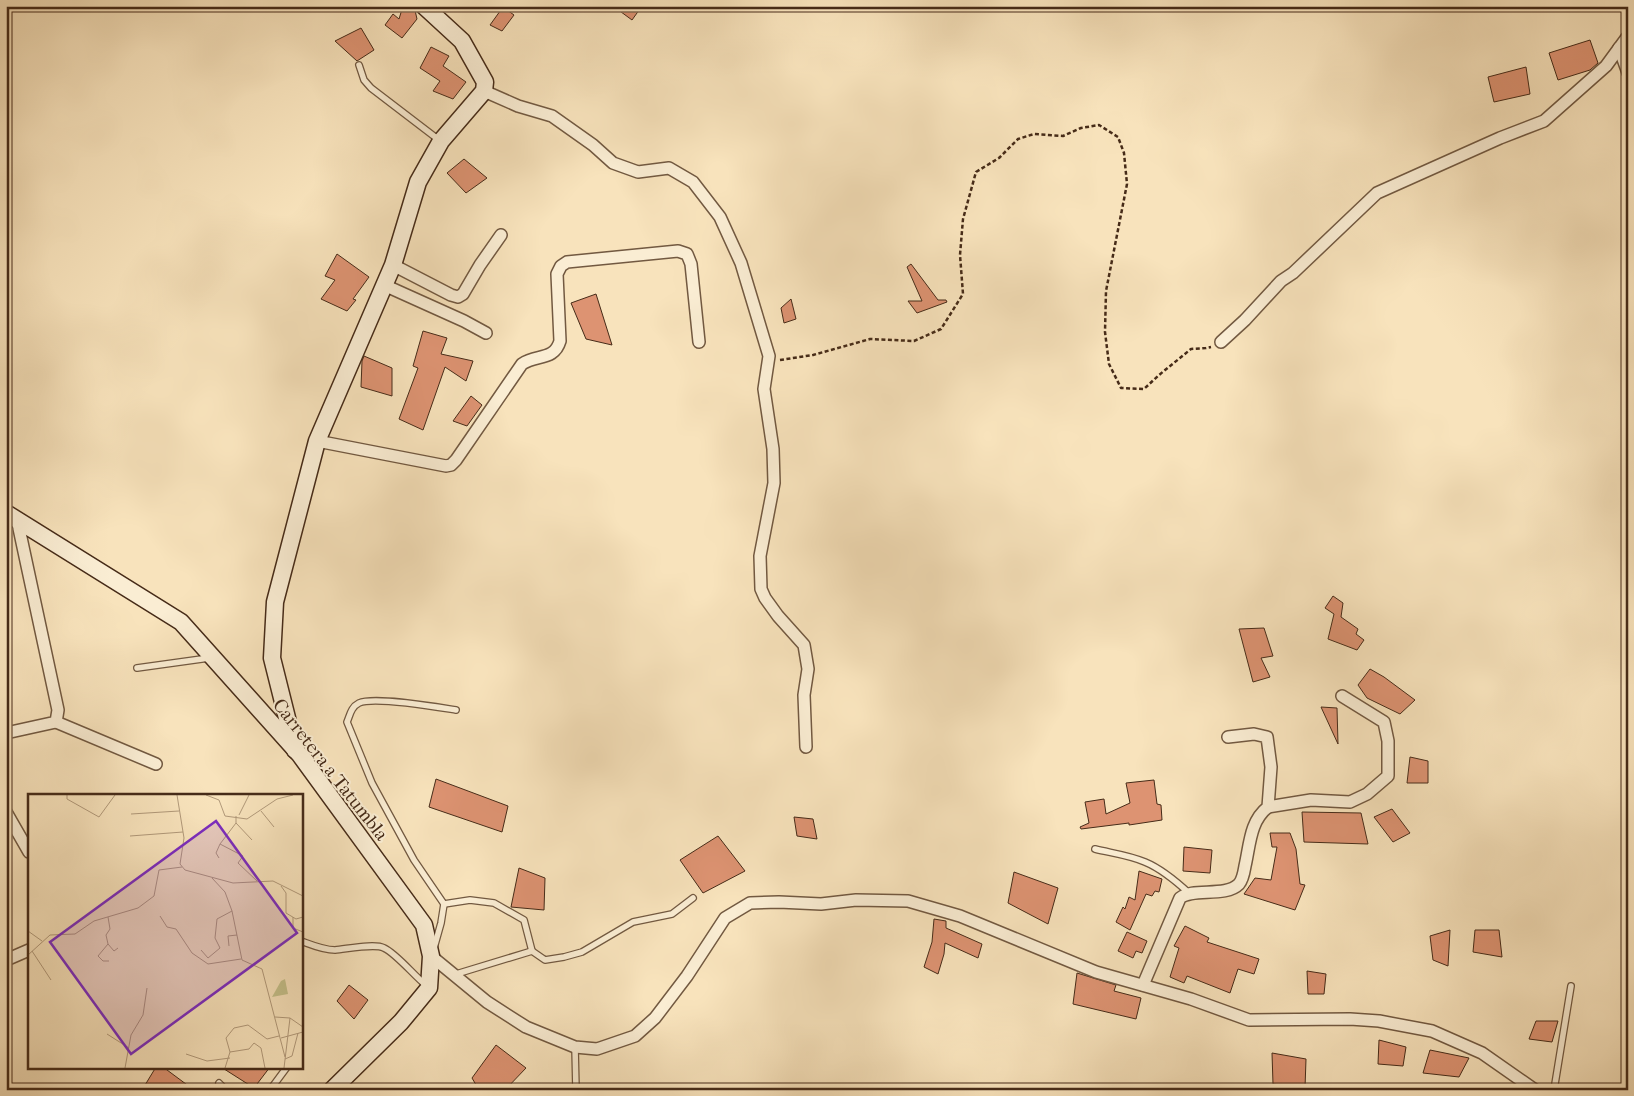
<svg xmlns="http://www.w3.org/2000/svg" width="1634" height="1096" font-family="'IM FELL French Canon',serif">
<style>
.building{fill:#dd9372;stroke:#462b18}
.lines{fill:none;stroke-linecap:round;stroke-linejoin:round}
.lane-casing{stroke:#725941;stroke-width:8}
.street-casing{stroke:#725941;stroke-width:14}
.secondary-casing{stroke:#462b18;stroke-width:19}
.path{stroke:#462b18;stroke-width:2.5;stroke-dasharray:4 2.5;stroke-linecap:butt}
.lane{stroke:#faedd3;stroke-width:5.5}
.street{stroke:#faedd3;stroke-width:11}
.secondary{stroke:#faedd3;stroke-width:16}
.labels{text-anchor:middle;stroke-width:4;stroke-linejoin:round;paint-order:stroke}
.street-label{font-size:19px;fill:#462b18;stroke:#faedd3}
.inset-road{fill:none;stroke:#b1997a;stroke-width:1}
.view{fill:#7b2cbf;fill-opacity:0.15;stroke:#7b2cbf;stroke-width:2.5}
.inset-edge{fill:none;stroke:#462b18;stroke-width:2.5}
</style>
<rect width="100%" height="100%" fill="#f8e3bc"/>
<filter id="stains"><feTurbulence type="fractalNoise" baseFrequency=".004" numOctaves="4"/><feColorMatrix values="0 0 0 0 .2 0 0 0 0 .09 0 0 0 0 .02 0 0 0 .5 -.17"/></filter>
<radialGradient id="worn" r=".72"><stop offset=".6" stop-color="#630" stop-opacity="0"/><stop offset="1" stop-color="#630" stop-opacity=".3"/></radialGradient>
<!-- building -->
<g class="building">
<polygon points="403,6 414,6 417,19 402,38 385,25 393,14 399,19"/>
<polygon points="613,6 642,6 632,20"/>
<polygon points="503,7 514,15 502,31 490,25"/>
<polygon points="361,28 374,50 357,61 335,41"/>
<polygon points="1590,40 1598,63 1590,70 1558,80 1549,53"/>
<polygon points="431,47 449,56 443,66 466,82 453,99 433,91 440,81 420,68"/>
<polygon points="1526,67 1530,94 1494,102 1488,77"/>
<polygon points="464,159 487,178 466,193 447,173"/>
<polygon points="337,254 369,277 353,299 356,300 347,311 321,299 335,280 325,276"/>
<polygon points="911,264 938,300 946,300 947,302 917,313 908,301 922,301 907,267"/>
<polygon points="596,294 612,345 586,339 571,303"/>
<polygon points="791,299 796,319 784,323 781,308"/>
<polygon points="423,331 447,338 441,354 473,361 466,381 445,367 423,430 399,419 418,368 413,366"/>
<polygon points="364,356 392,368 392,396 361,387 362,361"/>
<polygon points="471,396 482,405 467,426 453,421"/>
<polygon points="1333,596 1343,603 1341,617 1358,629 1356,634 1364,640 1357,650 1328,639 1334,614 1325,608"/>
<polygon points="1264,628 1273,656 1261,658 1270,677 1253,682 1239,629"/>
<polygon points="1370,669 1384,677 1415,700 1400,714 1367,698 1358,685"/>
<polygon points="1321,707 1337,708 1338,744"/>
<polygon points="1410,757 1428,761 1428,783 1407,783"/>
<polygon points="436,779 508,806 502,832 429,807"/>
<polygon points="1154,780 1157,804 1161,805 1162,820 1129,825 1129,823 1081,829 1080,827 1089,823 1085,802 1104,799 1106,814 1130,803 1126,783"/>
<polygon points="1392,809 1410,833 1393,842 1374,817"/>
<polygon points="1302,812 1361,813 1368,844 1304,842"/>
<polygon points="794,817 813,819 817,839 797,836"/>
<polygon points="1270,833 1290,833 1296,849 1300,884 1305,885 1295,910 1244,894 1255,878 1271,880 1277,847 1272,847"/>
<polygon points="718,836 745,871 703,893 680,860"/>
<polygon points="1184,847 1212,850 1210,873 1183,871"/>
<polygon points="519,868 545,878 544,910 511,907"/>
<polygon points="1139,871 1162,879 1159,892 1155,891 1152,896 1146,894 1130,930 1116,922 1123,907 1125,909 1129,897 1135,900"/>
<polygon points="1014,872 1058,888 1048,924 1008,903"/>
<polygon points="934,919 946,921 946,928 982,944 978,958 945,943 944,954 938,974 924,967 932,942"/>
<polygon points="1185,926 1209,938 1207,942 1259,959 1254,974 1238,969 1230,993 1187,976 1184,983 1170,977 1179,948 1174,946"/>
<polygon points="1450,930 1448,966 1433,960 1430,936"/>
<polygon points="1475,930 1499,930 1502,957 1473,952"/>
<polygon points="1127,932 1147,941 1142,953 1136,951 1133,958 1118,951"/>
<polygon points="1307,971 1326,974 1324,994 1308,994"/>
<polygon points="1077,973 1116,985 1114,991 1141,998 1136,1019 1073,1004"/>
<polygon points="349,985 368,1000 354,1019 337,1001"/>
<polygon points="1536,1021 1558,1021 1552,1042 1529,1039"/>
<polygon points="1379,1040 1406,1047 1403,1066 1378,1064"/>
<polygon points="496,1045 526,1068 505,1090 479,1090 472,1078"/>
<polygon points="1430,1050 1469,1058 1459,1077 1423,1073"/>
<polygon points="1272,1053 1306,1059 1305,1088 1273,1084"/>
<polygon points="156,1067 163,1067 194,1090 142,1090"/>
<polygon points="221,1067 270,1067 254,1088"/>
</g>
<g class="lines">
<defs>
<g id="lane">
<polyline points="359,65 364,80 371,88 439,140"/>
<polyline points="137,668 209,658"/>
<path d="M1095 849C1111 853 1129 855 1145 862 1162 869 1176 881 1190 894"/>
<polyline points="444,904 470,900 494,903 524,920 532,951"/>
<path d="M301 941C312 945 323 950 335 950 347 949 375 943 384 948 397 954 414 976 427 986"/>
<path d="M434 948 441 923 444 904 414 860 372 783 347 722C350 715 351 707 359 703 374 696 437 707 456 710"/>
<polyline points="453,975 532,951 545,960 564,957 582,952 633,922 672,914 693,898"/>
<polyline points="575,1047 576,1090"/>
<polyline points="219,1083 226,1090"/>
<polyline points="270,1090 287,1067"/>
<polyline points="1554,1090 1571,986"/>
</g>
<g id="street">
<polyline points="1619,48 1628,73"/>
<polyline points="484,91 518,106 552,116 593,145 613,163 638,172 669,168 693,182 720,217 741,263 769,356 764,389 773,449 774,483 760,556 761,589 765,598 778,616 804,645 808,669 804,695 806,747"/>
<polyline points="393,265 451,295 458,297 463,294 480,265 501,235"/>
<polyline points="384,285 464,321 486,333"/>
<polyline points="1221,342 1245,320 1281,281 1293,273 1377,193 1500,138 1544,121 1606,66 1628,36"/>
<path d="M317 441 446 466 451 465 456 460 522 364C537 354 554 361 560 341L557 274 561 266 567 262 678 251 687 254 691 264 699 342"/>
<polyline points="56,722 156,764"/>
<polyline points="6,733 56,722 58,710 17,519"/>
<polyline points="1268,807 1311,800 1350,802 1367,794 1388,776 1388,741 1384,722 1342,696"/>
<polyline points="6,812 29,852"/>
<polyline points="431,956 487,1002 526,1027 575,1047 597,1049 635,1036 655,1018 687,976 725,918 750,903 779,902 821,904 856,900 908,901 960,916 1096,972 1191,999 1249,1020 1350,1019 1379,1021 1432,1031 1482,1053 1535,1090"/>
<polyline points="6,960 29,950"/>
<path d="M1143 985 1180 898C1193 887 1225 898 1239 884 1243 879 1244 872 1245 866 1250 844 1250 821 1268 807L1271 767 1267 737 1254 734 1228 737"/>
</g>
<g id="secondary">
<polyline points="6,513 181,622 300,755 424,925 431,956 429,988 401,1022 332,1090"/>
<polyline points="295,750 272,658 275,602 317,441 393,265 418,182 441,141 484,91 485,82 462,41 424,6"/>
</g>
</defs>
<!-- lane casing -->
<use href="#lane" class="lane-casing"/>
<!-- street casing -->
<use href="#street" class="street-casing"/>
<!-- secondary casing -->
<use href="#secondary" class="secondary-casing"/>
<!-- path -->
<polyline class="path" points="780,360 813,355 870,339 914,341 941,329 963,294 960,255 963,219 976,172 999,158 1018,139 1034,134 1063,136 1081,128 1099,125 1118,137 1124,153 1127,184 1106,291 1105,332 1109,364 1121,388 1144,389 1159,375 1191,349 1206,348 1211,347"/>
<!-- lane -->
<use href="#lane" class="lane"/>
<!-- street -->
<use href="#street" class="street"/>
<!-- secondary -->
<use href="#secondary" class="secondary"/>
</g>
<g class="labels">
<!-- street labels -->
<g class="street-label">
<text transform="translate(331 769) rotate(52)" y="7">Carretera a Tatumbla</text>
</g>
</g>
<!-- overview -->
<g transform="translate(28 794)">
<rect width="275" height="275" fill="#f8e3bc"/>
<path d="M257 185 260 200 244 203 253 187Z" fill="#c5c18b"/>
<path class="inset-road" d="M39 1V5L71 23 87 1M149 1 156 44 152 70 157 76 205 89 245 87 275 102M178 1 191 6 197 22 219 25 249 5 265 1M233 17 246 33M103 20 151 17M211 21 221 1M208 22V29L224 46M102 42 155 38M192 50 215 62 210 69 229 87M191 64 188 59 192 50 208 29M184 84 197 98 204 117 214 166 234 175 257 263M253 92 258 99V119L268 125 275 123M132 122 139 133 148 135 164 159 180 170 213 165M80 123 82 135 78 141 80 150 86 157 90 154M265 123V134L275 138M0 137 14 147M80 150 70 162 75 167H81M201 152 200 142 209 141M173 156 180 164 192 154 187 144 189 125 204 117M4 157 23 186M0 161 22 141 47 140 66 127 110 114 126 102 131 76 154 73M247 223 262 224 275 233M79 240 101 254M253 244 275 238M202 258 221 255 226 249 233 254 237 274M158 260 179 267 202 264M257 265 264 262 270 239M97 274 103 241 115 221 119 194M197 274 202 258 198 244 206 234 220 231 239 245 251 242M256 274 262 224"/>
<path class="view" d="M188 27 269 139 103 260 22 148Z"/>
<rect width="275" height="275" class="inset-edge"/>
</g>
<!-- margin -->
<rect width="1634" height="1096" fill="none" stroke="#f8e3bc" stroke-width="25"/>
<rect x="8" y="8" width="1619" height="1081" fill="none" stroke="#462b18" stroke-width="2.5"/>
<rect x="12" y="12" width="1609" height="1071" fill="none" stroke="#462b18"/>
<rect width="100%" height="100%" filter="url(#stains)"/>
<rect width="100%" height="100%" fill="url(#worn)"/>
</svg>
